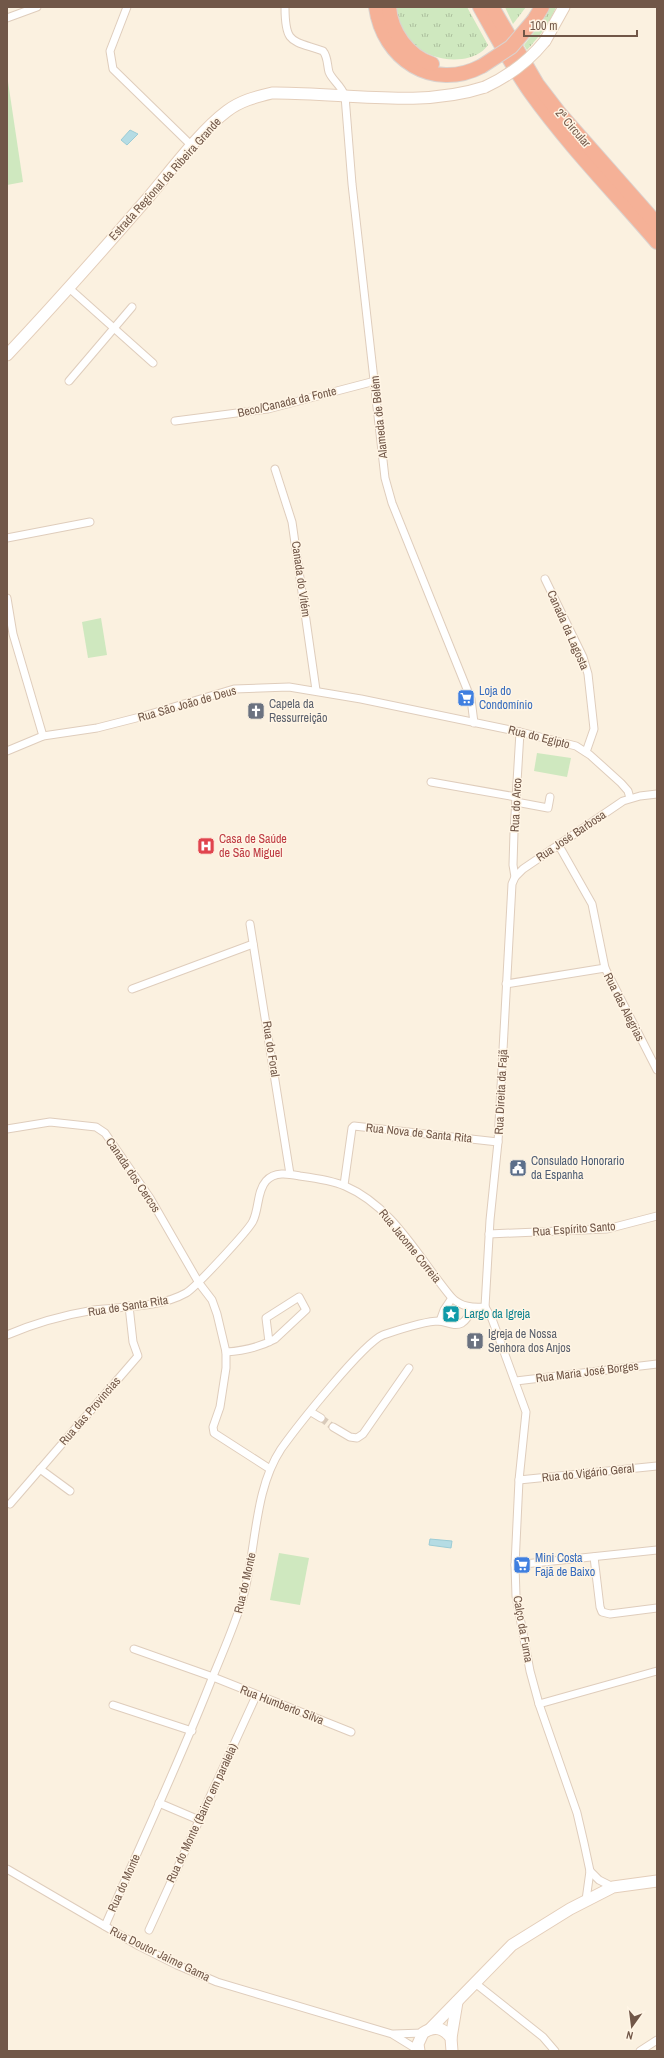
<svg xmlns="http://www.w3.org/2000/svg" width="664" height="2058" font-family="'Archivo Narrow',sans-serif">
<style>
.grass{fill:url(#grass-tufts)}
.green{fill:#cfe8bf}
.water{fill:#b5dce4;stroke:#9cccd5}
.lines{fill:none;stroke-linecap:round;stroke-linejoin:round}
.street-tunnel{stroke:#d8caba;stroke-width:7;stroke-dasharray:7 3.5;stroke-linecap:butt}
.street-casing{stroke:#dfcdbc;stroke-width:9}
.secondary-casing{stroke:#e4ceba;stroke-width:13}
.highway-casing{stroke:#dad3cf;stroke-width:16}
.street{stroke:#fff;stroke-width:7}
.secondary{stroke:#fff;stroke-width:11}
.highway{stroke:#f5b197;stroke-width:14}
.secondary-bridge-casing{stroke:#e4ceba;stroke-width:13;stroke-linecap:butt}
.highway-bridge-casing{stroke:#dad3cf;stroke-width:16;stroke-linecap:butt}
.secondary-bridge{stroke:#fff;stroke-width:11}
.highway-bridge{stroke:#f5b197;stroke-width:14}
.labels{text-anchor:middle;stroke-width:3;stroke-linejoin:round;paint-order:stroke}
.street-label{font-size:12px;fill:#715748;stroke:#fff5e5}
.shop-label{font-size:12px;fill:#366cbe;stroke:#fff5e5;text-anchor:start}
.worship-label{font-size:12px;fill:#5b616d;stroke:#fff5e5;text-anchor:start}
.health-label{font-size:12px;fill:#be3a42;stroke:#fff5e5;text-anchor:start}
.service-label{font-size:12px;fill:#4e5e75;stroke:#fff5e5;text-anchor:start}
.culture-label{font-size:12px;fill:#0d838f;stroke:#fff5e5;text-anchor:start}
</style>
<defs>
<pattern id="grass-tufts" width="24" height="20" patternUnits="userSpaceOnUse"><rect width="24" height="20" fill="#cfe8bf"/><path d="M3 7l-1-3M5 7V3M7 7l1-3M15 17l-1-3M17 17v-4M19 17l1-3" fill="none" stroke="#acbf9d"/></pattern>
</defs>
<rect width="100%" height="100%" fill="#fbf1e0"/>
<!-- grass -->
<g class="grass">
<path d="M396 7H467L488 45C483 53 471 58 462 59 429 63 397 41 396 7Z"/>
<polygon points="505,7 526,7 513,24"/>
<path d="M549 7H556C550 23 539 37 527 50L524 45 543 21Z"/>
</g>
<!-- green -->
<g class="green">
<polygon points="7,75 23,182 7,185"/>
<polygon points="101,618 107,655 88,658 82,622"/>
<polygon points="537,753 571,758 567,777 534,771"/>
<polygon points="279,1553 309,1558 300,1605 270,1600"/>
</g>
<!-- water -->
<g class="water">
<polygon points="130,130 138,134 127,145 121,140"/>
<polygon points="430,1539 452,1541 451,1548 429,1545"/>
</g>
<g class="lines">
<!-- street-tunnel -->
<polyline class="street-tunnel" points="321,1418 333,1427"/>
<defs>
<g id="street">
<polyline points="127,7 110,51 113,69 192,146"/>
<path d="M285 7C285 45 292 40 323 51 328 57 327 65 329 72 332 80 341 85 345 96L352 184 385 478 392 503 471 699 474 723"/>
<polyline points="7,18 37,7"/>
<polyline points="69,288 153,363"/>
<polyline points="69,381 132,307"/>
<polyline points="175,421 268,409 375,381"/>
<polyline points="275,469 292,522 316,690"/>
<polyline points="7,538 90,522"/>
<polyline points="545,579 583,657 588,674 594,729 586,752"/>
<polyline points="7,598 13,634 43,736"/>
<polyline points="7,751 43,736 97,728 140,717 234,689 289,687 361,699 520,732 576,746 590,755 621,783 628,791 630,798"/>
<polyline points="431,782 516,797"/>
<polyline points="516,802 548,808 550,797"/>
<polyline points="558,844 592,904 605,968"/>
<polyline points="515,877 513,865 514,832 520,732"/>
<polyline points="250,924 290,1174"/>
<polyline points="506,984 605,968 657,1070"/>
<polyline points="132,989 253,944"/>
<polyline points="7,1129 50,1122 96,1127 105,1133 150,1198 199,1283 212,1300 217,1314 226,1352 226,1368 220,1407 213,1427 214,1433 270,1469"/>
<polyline points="344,1185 352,1128 354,1126 498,1142"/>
<polyline points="489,1234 607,1229 657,1216"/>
<polyline points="485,1307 492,1319 526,1412 519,1480 515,1565 516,1596 530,1671 539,1704 577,1813 584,1843 590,1871 586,1900"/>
<polyline points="485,1307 490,1220 498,1142 512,884 515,877 523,869 623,801 640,796 657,794"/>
<polyline points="440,1321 444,1310 452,1298"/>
<path d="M7 1335C35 1323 64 1315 94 1310 124 1306 159 1308 186 1293 195 1288 249 1230 253 1221 259 1209 257 1191 266 1181 275 1171 289 1174 300 1176 315 1178 331 1180 345 1186 394 1207 419 1259 452 1298 462 1307 472 1308 485 1307"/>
<path d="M226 1352C243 1351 260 1347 275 1339L306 1310 299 1297 266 1318 269 1342"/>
<polyline points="516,1381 657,1364"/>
<polyline points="311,1412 321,1418"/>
<polyline points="333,1427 350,1437 357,1438 363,1434 409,1368"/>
<polyline points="40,1469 70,1491"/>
<polyline points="519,1480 657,1466"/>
<polyline points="10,1504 138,1356 133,1342 129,1306"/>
<polyline points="594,1557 600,1607 602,1612 610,1614 657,1608"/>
<polyline points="515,1565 657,1550"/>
<polyline points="134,1649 213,1677 351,1732"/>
<polyline points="539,1704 657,1671"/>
<polyline points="113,1705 192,1731"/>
<polyline points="159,1803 199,1820"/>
<polyline points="7,1869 139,1946 177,1965 217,1982 392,2034 418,2050"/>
<polyline points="590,1871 599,1880 613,1887"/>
<path d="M105 1926C141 1843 180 1761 213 1676 223 1652 233 1629 241 1604 257 1555 252 1493 281 1449 296 1428 363 1343 383 1335 398 1330 424 1321 439 1321 447 1322 454 1327 462 1323 467 1320 470 1313 472 1308"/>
<polyline points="149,1930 256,1696"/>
<polyline points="475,1983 543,2037 555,2051"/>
<polyline points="394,2034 423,2033"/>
<polyline points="640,2051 657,2040"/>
</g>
<g id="secondary">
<polyline points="545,41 564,7"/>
<path d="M7 355C55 304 101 252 147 199 170 172 199 132 227 111 240 101 255 97 272 93 341 92 418 109 485 87"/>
<polyline points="430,2029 512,1945 570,1909 613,1887 657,1881"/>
<polyline points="451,2038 457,2002"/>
<path d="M419 2051 418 2044 423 2033C434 2025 444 2028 451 2038L452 2051"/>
</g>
<g id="highway">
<path d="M376 7C383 59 433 92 482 66"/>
<path d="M389 7C391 32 408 56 432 64"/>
<path d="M480 7C496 36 512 66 531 93 569 146 615 193 657 242"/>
<polyline points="492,7 537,84 560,114 657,224"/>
<polyline points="534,20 542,7"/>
</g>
</defs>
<!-- street casing -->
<use href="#street" class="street-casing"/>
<!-- secondary casing -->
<use href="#secondary" class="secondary-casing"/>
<!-- highway casing -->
<use href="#highway" class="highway-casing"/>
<!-- street -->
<use href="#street" class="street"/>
<!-- secondary -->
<use href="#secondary" class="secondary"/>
<!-- highway -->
<use href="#highway" class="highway"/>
<defs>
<path id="secondary-bridge" d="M485 87C509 76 528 62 545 41"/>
<polyline id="highway-bridge" points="482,66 511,47 534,20"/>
</defs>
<!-- secondary-bridge casing -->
<use href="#secondary-bridge" class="secondary-bridge-casing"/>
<!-- highway-bridge casing -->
<use href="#highway-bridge" class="highway-bridge-casing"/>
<!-- secondary-bridge -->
<use href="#secondary-bridge" class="secondary-bridge"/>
<!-- highway-bridge -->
<use href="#highway-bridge" class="highway-bridge"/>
</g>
<!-- icons -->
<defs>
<symbol id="supermarket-square" viewBox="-11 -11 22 22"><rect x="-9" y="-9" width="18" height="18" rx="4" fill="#3f7fe0" stroke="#fff5e5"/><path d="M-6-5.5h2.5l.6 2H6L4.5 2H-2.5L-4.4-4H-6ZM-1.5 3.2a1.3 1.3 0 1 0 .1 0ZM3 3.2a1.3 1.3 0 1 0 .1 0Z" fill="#fff"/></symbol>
<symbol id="church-square" viewBox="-11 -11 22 22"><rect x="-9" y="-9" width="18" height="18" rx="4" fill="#6b7280" stroke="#fff5e5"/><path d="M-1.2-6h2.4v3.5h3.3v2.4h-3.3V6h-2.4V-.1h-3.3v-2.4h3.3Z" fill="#fff"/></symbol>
<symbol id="hospital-square" viewBox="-11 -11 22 22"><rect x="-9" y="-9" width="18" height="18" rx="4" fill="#e0444e" stroke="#fff5e5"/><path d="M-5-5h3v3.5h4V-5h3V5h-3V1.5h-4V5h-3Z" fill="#fff"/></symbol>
<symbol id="civic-square" viewBox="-11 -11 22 22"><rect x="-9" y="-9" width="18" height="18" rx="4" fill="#5c6f8a" stroke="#fff5e5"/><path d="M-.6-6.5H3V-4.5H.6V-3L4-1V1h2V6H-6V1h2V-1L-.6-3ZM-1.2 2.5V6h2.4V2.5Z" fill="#fff"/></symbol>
<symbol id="sight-square" viewBox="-11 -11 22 22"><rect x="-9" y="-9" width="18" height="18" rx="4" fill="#0f9aa8" stroke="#fff5e5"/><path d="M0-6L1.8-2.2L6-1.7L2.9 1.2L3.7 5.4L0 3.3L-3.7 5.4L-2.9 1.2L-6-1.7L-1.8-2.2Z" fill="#fff"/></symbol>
</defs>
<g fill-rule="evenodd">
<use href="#supermarket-square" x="456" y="688" width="20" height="20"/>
<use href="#church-square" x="246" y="701" width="20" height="20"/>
<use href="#hospital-square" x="196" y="836" width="20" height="20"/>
<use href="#civic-square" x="508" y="1158" width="20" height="20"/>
<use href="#sight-square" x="441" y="1304" width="20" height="20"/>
<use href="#church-square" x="465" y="1331" width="20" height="20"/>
<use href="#supermarket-square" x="512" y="1555" width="20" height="20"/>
</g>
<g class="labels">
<!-- street labels -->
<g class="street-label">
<text transform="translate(573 128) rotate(49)" y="4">2ª Circular</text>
<text transform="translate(165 179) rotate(-48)" y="4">Estrada Regional da Ribeira Grande</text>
<text transform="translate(287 402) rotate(-13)" y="4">Beco/Canada da Fonte</text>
<text transform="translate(379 417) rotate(-96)" y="4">Alameda de Belém</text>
<text transform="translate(301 579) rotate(82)" y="4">Canada do Vitém</text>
<text transform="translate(568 630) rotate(66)" y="4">Canada da Lagosta</text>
<text transform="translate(187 704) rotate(-16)" y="4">Rua São João de Deus</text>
<text transform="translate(539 737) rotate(14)" y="4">Rua do Egipto</text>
<text transform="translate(516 805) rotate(-87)" y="4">Rua do Arco</text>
<text transform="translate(571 836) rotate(-34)" y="4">Rua José Barbosa</text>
<text transform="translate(624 1007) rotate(63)" y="4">Rua das Alegrias</text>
<text transform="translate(271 1049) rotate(81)" y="4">Rua do Foral</text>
<text transform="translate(501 1092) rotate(-87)" y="4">Rua Direita da Fajã</text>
<text transform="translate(419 1133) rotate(6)" y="4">Rua Nova de Santa Rita</text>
<text transform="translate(133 1175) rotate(56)" y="4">Canada dos Cercos</text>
<text transform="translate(574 1229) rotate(-4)" y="4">Rua Espírito Santo</text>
<text transform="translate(410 1246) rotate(51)" y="4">Rua Jacome Correia</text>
<text transform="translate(128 1306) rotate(-9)" y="4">Rua de Santa Rita</text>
<text transform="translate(587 1372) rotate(-7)" y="4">Rua Maria José Borges</text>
<text transform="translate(90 1411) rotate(-49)" y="4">Rua das Provincias</text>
<text transform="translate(588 1473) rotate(-6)" y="4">Rua do Vigário Geral</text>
<text transform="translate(245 1583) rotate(-77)" y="4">Rua do Monte</text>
<text transform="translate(523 1629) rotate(80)" y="4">Calço da Furna</text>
<text transform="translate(282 1705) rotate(21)" y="4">Rua Humberto Silva</text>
<text transform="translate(202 1813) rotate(-65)" y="4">Rua do Monte (Bairro em paralela)</text>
<text transform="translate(124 1883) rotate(-66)" y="4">Rua do Monte</text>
<text transform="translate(160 1954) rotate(26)" y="4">Rua Doutor Jaime Gama</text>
</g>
<!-- shop labels -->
<g class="shop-label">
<text x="479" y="695">Loja do<tspan x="479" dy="14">Condomínio</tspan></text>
<text x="535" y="1562">Mini Costa<tspan x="535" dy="14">Fajã de Baixo</tspan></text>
</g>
<!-- worship labels -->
<g class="worship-label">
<text x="269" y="708">Capela da<tspan x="269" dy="14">Ressurreição</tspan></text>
<text x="488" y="1338">Igreja de Nossa<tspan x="488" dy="14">Senhora dos Anjos</tspan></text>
</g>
<!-- health labels -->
<g class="health-label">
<text x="219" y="843">Casa de Saúde<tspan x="219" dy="14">de São Miguel</tspan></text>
</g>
<!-- service labels -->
<g class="service-label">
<text x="531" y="1165">Consulado Honorario<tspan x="531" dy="14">da Espanha</tspan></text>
</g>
<!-- culture labels -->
<g class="culture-label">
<text x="464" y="1318">Largo da Igreja</text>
</g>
</g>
<!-- border -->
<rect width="664" height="2058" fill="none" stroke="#715748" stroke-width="16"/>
<!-- north arrow -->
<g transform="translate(632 2026) rotate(194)" stroke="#fff5e5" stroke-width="3" paint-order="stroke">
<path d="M0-3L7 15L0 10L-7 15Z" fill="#715748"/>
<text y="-6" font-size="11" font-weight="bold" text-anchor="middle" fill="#715748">N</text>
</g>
<!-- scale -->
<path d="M524 30v6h113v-6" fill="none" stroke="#715748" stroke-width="2"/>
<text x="530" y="30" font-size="12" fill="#715748" stroke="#fff5e5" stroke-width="3" paint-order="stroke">100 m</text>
</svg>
